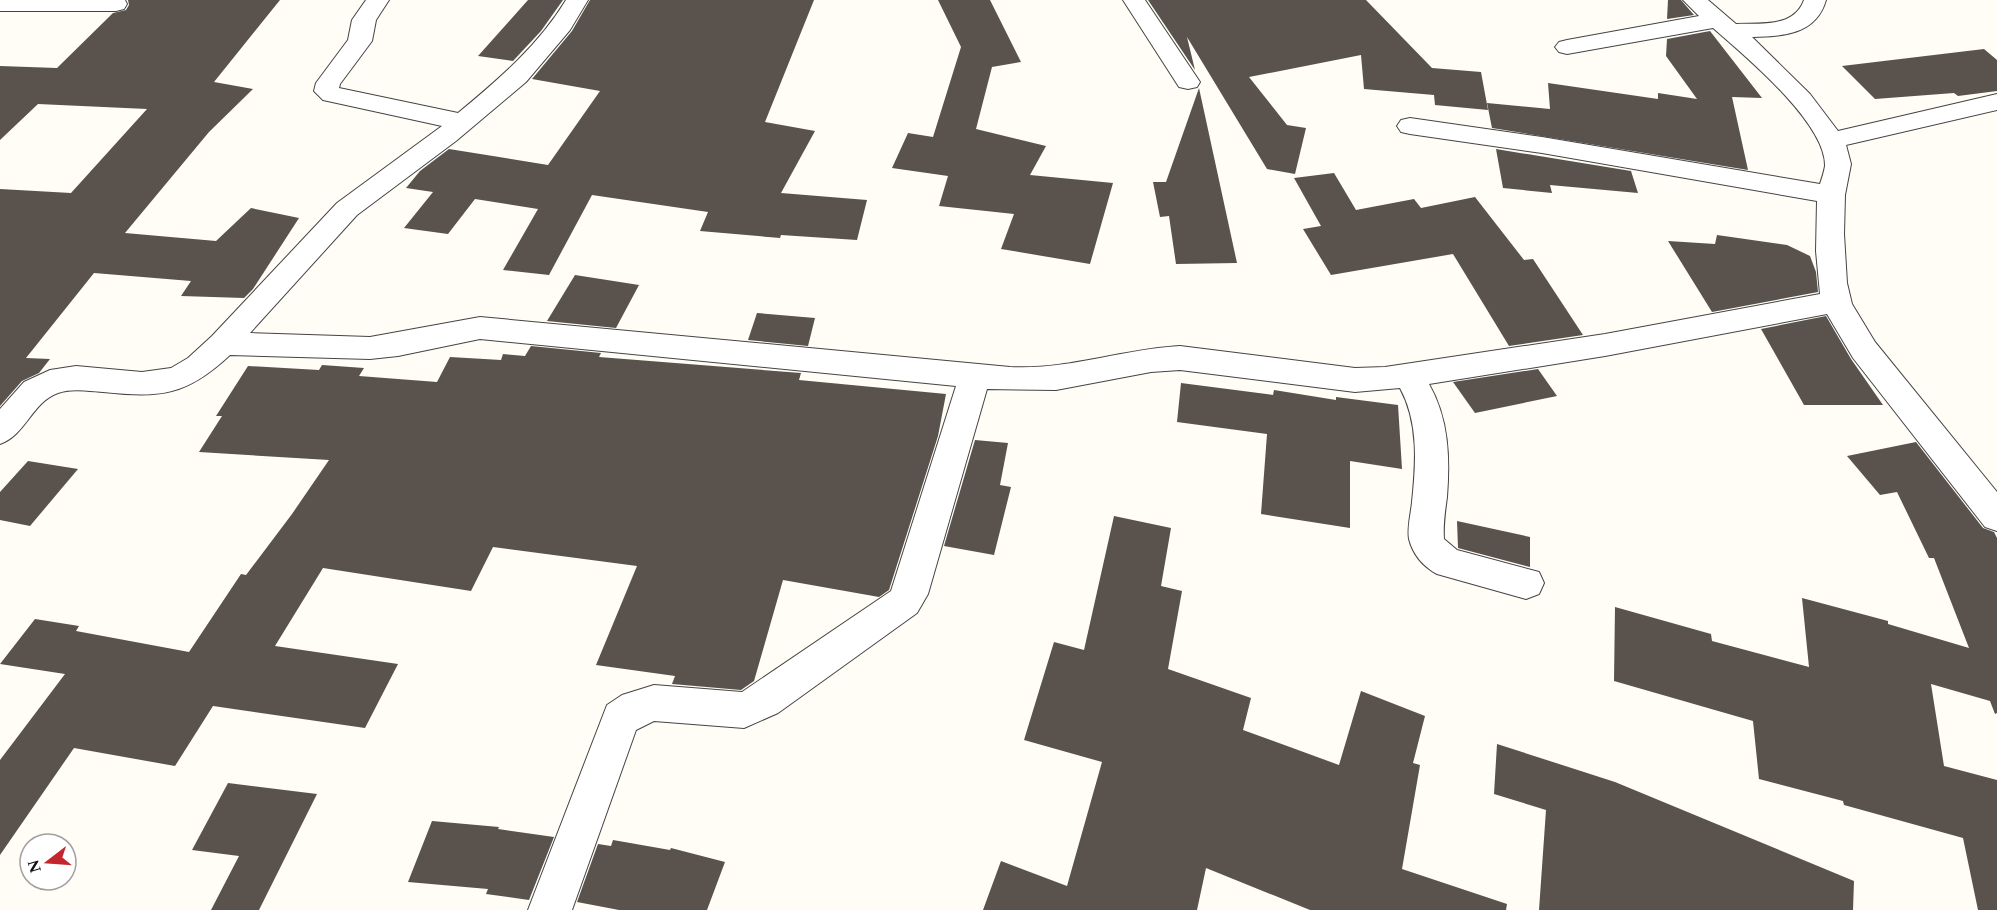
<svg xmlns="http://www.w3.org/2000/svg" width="1997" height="910" font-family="Spectral,serif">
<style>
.building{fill:#5a524d}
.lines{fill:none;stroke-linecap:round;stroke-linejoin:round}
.minor-casing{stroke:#444;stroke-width:2}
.minor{fill:#fff;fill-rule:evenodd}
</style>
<rect width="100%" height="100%" fill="#fffdf5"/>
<!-- building -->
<g class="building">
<polygon points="128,0 280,0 214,82 253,89 209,132 125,233 216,241 251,208 299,218 253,289 244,298 181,296 191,281 94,273 26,358 50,359 39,373 22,381 0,406 0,189 71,193 147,109 38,104 0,140 0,66 57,68 113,13 126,10 129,5"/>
<polygon points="528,0 563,0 541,31 513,61 478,56"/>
<polygon points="590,0 814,0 765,122 815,131 781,193 867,200 857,240 781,235 780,238 700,231 708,212 592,195 549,275 503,270 538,209 475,199 448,234 404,228 433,192 406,188 420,171 449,149 548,165 600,91 532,79 572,31"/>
<polygon points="938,0 990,0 1021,62 992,67 976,129 1046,146 1030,175 1113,183 1090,264 1001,249 1014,214 939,206 948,176 892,168 908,133 933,137 961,47"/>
<polygon points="1148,0 1366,0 1432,68 1481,72 1488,110 1435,105 1434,95 1364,89 1361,55 1249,77 1287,125 1306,128 1295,174 1267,169 1187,37 1195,70"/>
<polygon points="1668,0 1681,0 1694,15 1667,19"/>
<polygon points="1710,31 1762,98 1732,97 1748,170 1492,128 1487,103 1550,109 1548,83 1658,99 1658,93 1697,99 1666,56 1667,39"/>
<polygon points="1984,49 1997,60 1997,91 1958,96 1954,93 1875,99 1842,66"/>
<polygon points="1199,88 1237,263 1176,264 1169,216 1160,217 1153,182 1166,182"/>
<polygon points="1496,149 1631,171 1638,193 1550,185 1552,193 1503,188"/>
<polygon points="1334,173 1356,210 1414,199 1421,208 1475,197 1524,260 1533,259 1583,335 1509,346 1453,254 1331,275 1303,229 1321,226 1294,178"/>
<polygon points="1717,235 1787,245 1810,256 1816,272 1818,292 1712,312 1668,241 1715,244"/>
<polygon points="575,275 639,285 616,328 547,321"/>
<polygon points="757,313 815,318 808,346 748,340"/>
<polygon points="1826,316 1851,359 1883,405 1804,405 1761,329"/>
<polygon points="531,346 601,353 599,357 801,373 799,380 946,394 938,436 889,590 879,597 783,580 754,681 741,690 672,684 675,676 596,665 637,566 493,547 471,591 323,568 275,646 398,664 365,728 213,706 175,766 74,748 0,855 0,760 65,674 0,664 35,619 79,626 76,631 189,652 241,574 246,575 292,514 329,460 199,452 222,416 216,416 248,366 319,370 322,365 364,368 359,376 437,382 450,357 501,360 503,354 525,356"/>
<polygon points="1538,369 1557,396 1475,413 1453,382"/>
<polygon points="1181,383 1273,395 1274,390 1336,400 1336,397 1398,405 1402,469 1350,461 1350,528 1261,514 1267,434 1177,422"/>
<polygon points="975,440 1008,443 1000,485 1011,487 994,555 944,546"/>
<polygon points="1916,442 1983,528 1994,532 1997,538 1997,713 1995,714 1990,701 1931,684 1944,766 1997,780 1997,910 1978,910 1963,838 1844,805 1843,801 1759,779 1753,721 1614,681 1615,607 1711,634 1712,641 1809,667 1802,598 1888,621 1888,624 1969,648 1934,558 1929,558 1897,492 1880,495 1847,456"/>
<polygon points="28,461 78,469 30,526 0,520 0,492"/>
<polygon points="1114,516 1171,528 1161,586 1182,591 1168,669 1251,698 1243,730 1339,765 1361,691 1425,716 1413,763 1420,765 1402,869 1507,904 1506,910 1310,910 1206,868 1197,910 983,910 1001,861 1067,886 1102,762 1024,740 1054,642 1084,650"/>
<polygon points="1457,521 1530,537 1530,567 1458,548"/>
<polygon points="1497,744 1615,782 1854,881 1853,910 1539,910 1546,810 1494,794"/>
<polygon points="228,783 317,794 259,910 211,910 239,856 192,850"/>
<polygon points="432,821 499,827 498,829 554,837 529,900 486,894 488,889 408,882"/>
<polygon points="613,840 670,850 671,848 725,862 707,910 619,910 577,902 598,844 611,846"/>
</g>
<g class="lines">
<defs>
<g id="minor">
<polygon points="0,0 125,0 127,4 124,9 116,11 0,11"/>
<path d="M366 0H389L376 20 372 41 340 84 339 88 458 113C499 79 538 46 566 0H588L570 30 526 82 456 141 357 215 250 333 370 337 480 317 1010 367C1070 370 1122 349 1180 346L1355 368 1385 367 1605 334 1820 294 1816 251 1817 201 1542 153 1410 134 1401 132 1397 126 1401 120 1410 118 1542 137 1820 184C1822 178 1824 172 1825 166 1826 123 1744 55 1713 28L1567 54 1559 52 1555 47 1559 42 1567 40 1699 16 1683 0H1708L1736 24C1760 23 1794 28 1804 0H1826C1816 35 1783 36 1752 37L1810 94 1838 131 1997 94V110L1846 145 1851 164 1845 195 1844 234 1847 283 1852 304 1875 342 1997 492V531L1985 527 1853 358 1827 314 1605 356 1429 384C1449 419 1450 458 1447 497 1445 511 1443 525 1444 539L1457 550 1539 572 1544 583 1539 594 1526 599 1437 574C1424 567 1413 555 1409 539 1407 528 1411 513 1412 502 1416 464 1419 423 1400 388L1355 392 1180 370 1151 372 1056 390 987 389 928 594 917 613 778 713 744 728 654 721 636 730 572 910H528L607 705 622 695 654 685 742 692 891 591 956 386 480 339 398 356 370 359 230 355C186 396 161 398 103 392 89 391 72 388 58 393 32 402 26 435 0 444V409L24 382 50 370 76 366 142 372 171 368 188 358 212 336 337 203 442 126 323 100 314 91 316 83 348 40 352 20Z"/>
<polygon points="1123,0 1145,0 1200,82 1197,87 1188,89 1179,87"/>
</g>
</defs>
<!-- minor casing -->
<use href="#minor" class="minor-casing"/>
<!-- minor -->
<use href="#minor" class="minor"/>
</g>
<!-- north arrow -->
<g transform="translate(48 862) rotate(253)"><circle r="28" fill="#ffffff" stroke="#a0a0a0" stroke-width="1.5"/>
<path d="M0-4.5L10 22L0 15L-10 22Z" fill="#c4262e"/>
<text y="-9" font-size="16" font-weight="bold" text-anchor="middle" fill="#111111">N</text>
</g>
</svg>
